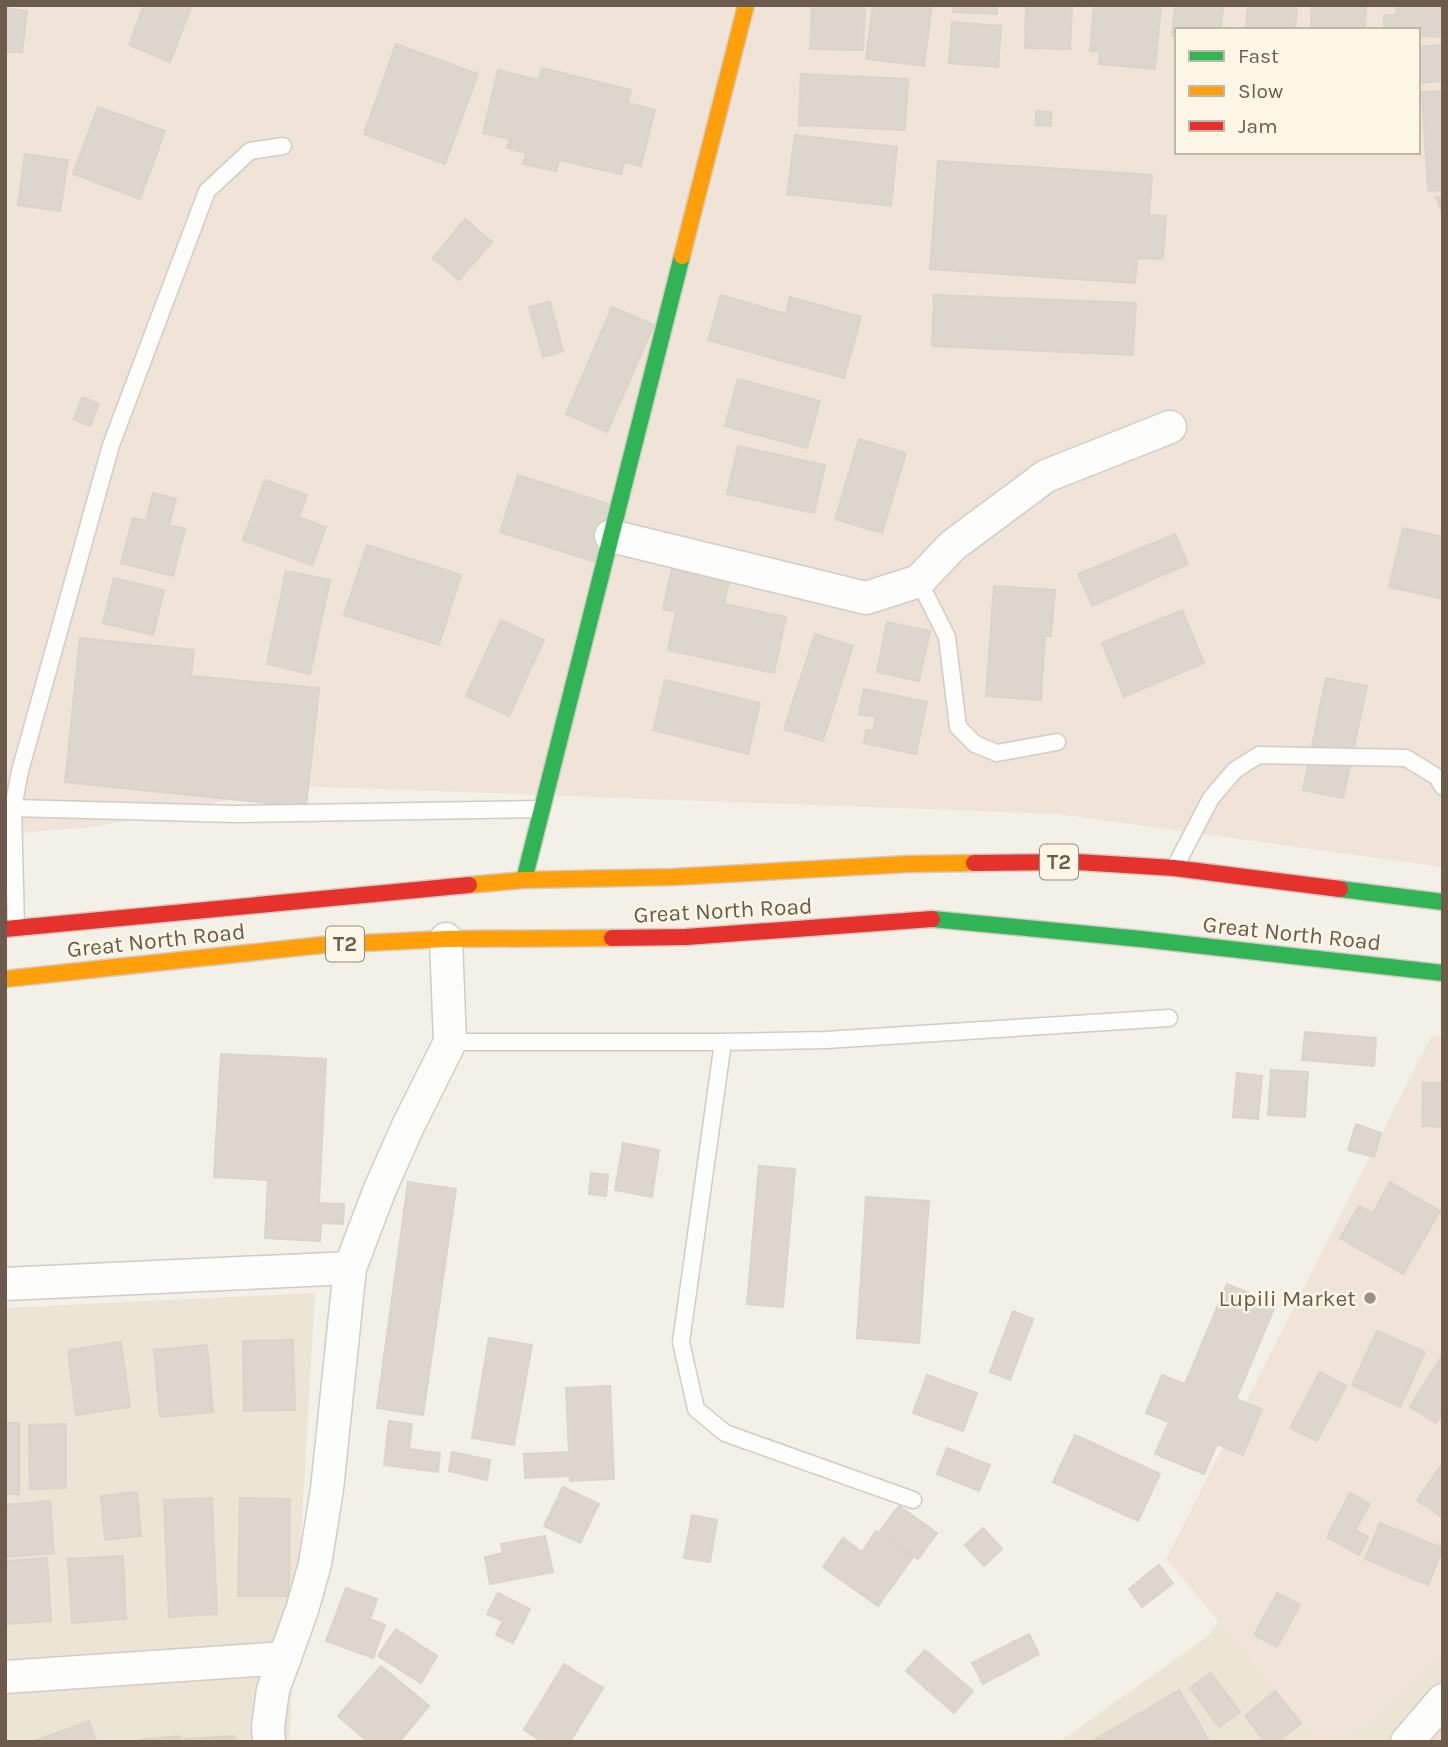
<svg xmlns="http://www.w3.org/2000/svg" width="1448" height="1747" font-family="Karla,sans-serif">
<style>
.residential{fill:#ece4d5}
.commercial{fill:#f0e3d8;fill-rule:evenodd}
.building{fill:#dcd6cd;stroke:#dbd4ca;stroke-width:2}
.lines{fill:none;stroke-linecap:round;stroke-linejoin:round}
.lane-casing{stroke:#d1ccc4;stroke-width:19}
.street-casing{stroke:#d1ccc4;stroke-width:35}
.fast-casing{stroke:#d2ccc4;stroke-width:19}
.slow-casing{stroke:#d2ccc4;stroke-width:19}
.jam-casing{stroke:#d2ccc4;stroke-width:19}
.lane{stroke:#fdfdfb;stroke-width:16}
.street{stroke:#fdfdfb;stroke-width:32}
.fast{stroke:#30b455;stroke-width:16}
.slow{stroke:#ff9f0a;stroke-width:16}
.jam{stroke:#e5322d;stroke-width:16}
.poi-dot{fill:#9b8f82;stroke:#fcf6e7;stroke-width:2.5}
.labels{text-anchor:middle;stroke-width:5;stroke-linejoin:round;paint-order:stroke}
.shield{fill:#fcf6e7;stroke:#978a7a;stroke-width:2}
.shield-label{font-size:21px;font-weight:bold;fill:#6c5b4c}
.street-label{font-size:23px;fill:#6c5b4c;stroke:#fcf6e7}
.poi-label{font-size:23px;fill:#6c5b4c;stroke:#fcf6e7;text-anchor:end}
</style>
<rect width="100%" height="100%" fill="#f3f0e7"/>
<!-- residential -->
<g class="residential">
<polygon points="315,1293 289,1742 5,1742 5,1308"/>
<polygon points="1443,1298 1443,1742 1059,1742 1208,1636"/>
</g>
<!-- commercial -->
<g class="commercial">
<path d="M5 5H1443V867L1058 814 299 786 93 827 5 834ZM1177 30H1418V152H1177Z"/>
<polygon points="1432,1035 1443,1038 1443,1654 1345,1742 1320,1742 1166,1559"/>
</g>
<!-- building -->
<g class="building">
<polygon points="144,5 192,5 170,62 129,45"/>
<polygon points="812,5 865,5 863,50 810,49"/>
<polygon points="873,5 932,5 924,66 866,59"/>
<polygon points="953,5 997,5 997,14 953,12"/>
<polygon points="1026,5 1072,5 1070,49 1025,48"/>
<polygon points="1094,5 1161,5 1155,69 1099,64 1100,52 1090,51"/>
<polygon points="1175,5 1223,5 1221,30 1177,30 1177,36 1172,36"/>
<polygon points="1248,5 1297,5 1295,30 1246,30"/>
<polygon points="1312,5 1366,5 1365,30 1311,30"/>
<polygon points="1397,5 1443,5 1443,37 1418,36 1418,30 1384,30 1384,15 1396,15"/>
<polygon points="5,8 27,11 22,53 5,51"/>
<polygon points="952,22 1001,26 998,67 949,63"/>
<polygon points="396,44 478,74 445,164 364,134"/>
<polygon points="1443,45 1443,81 1418,83 1418,47"/>
<polygon points="542,68 631,90 628,103 655,110 641,166 624,162 621,174 559,160 556,171 523,164 526,153 507,148 510,139 483,133 498,70 539,80"/>
<polygon points="801,74 908,79 905,130 799,125"/>
<polygon points="1443,91 1443,190 1428,191 1422,92"/>
<polygon points="98,107 165,131 140,199 73,174"/>
<polygon points="1036,111 1051,112 1051,126 1036,125"/>
<polygon points="795,135 897,147 891,206 787,194"/>
<polygon points="25,154 68,160 60,211 18,205"/>
<polygon points="938,161 1152,175 1149,215 1166,216 1163,259 1137,258 1135,283 930,269"/>
<polygon points="1436,197 1443,198 1443,214"/>
<polygon points="465,219 492,242 459,280 433,258"/>
<polygon points="721,295 786,314 790,297 861,317 844,378 708,340"/>
<polygon points="934,295 1136,303 1133,355 932,346"/>
<polygon points="550,302 563,351 543,357 529,307"/>
<polygon points="612,307 654,325 607,432 566,414"/>
<polygon points="738,379 820,401 807,448 725,426"/>
<polygon points="82,397 99,404 90,426 74,419"/>
<polygon points="859,439 906,453 882,533 835,519"/>
<polygon points="738,446 825,465 814,513 727,494"/>
<polygon points="518,475 614,506 596,562 500,532"/>
<polygon points="265,480 307,495 299,517 326,527 312,565 243,540"/>
<polygon points="153,493 176,499 169,525 185,529 173,576 121,563 133,518 146,521"/>
<polygon points="1403,528 1443,537 1443,599 1389,587"/>
<polygon points="1175,534 1188,564 1092,606 1078,574"/>
<polygon points="367,545 461,575 439,645 344,615"/>
<polygon points="672,569 729,581 724,604 786,617 774,673 668,650 676,612 663,609"/>
<polygon points="286,571 330,580 310,674 267,664"/>
<polygon points="114,578 164,590 153,635 103,623"/>
<polygon points="994,586 1055,590 1051,636 1045,636 1041,700 986,696"/>
<polygon points="1182,610 1204,663 1124,697 1102,643"/>
<polygon points="501,620 544,640 509,716 466,696"/>
<polygon points="887,622 930,631 919,681 877,672"/>
<polygon points="815,634 853,646 823,741 784,729"/>
<polygon points="80,638 194,650 191,676 319,688 306,807 65,782"/>
<polygon points="1326,678 1367,686 1343,798 1303,790"/>
<polygon points="665,680 760,703 748,754 653,730"/>
<polygon points="864,689 927,702 916,754 864,743 866,730 873,731 876,717 859,714"/>
<polygon points="1305,1032 1376,1038 1374,1066 1302,1060"/>
<polygon points="221,1054 326,1059 319,1203 344,1204 343,1224 321,1223 320,1241 265,1238 268,1180 214,1177"/>
<polygon points="1271,1070 1308,1072 1305,1117 1268,1115"/>
<polygon points="1237,1073 1262,1076 1258,1119 1233,1117"/>
<polygon points="1423,1083 1443,1083 1443,1127 1422,1126"/>
<polygon points="1356,1124 1381,1133 1374,1157 1348,1150"/>
<polygon points="623,1143 659,1150 652,1197 615,1190"/>
<polygon points="759,1166 795,1169 783,1307 747,1304"/>
<polygon points="591,1173 608,1175 606,1196 589,1194"/>
<polygon points="408,1182 456,1189 423,1415 377,1408"/>
<polygon points="1390,1182 1440,1211 1403,1274 1340,1238 1359,1206 1373,1213"/>
<polygon points="866,1197 929,1201 919,1343 857,1338"/>
<polygon points="1227,1284 1276,1304 1236,1399 1262,1409 1243,1455 1217,1444 1204,1474 1155,1454 1169,1422 1146,1413 1162,1375 1185,1384"/>
<polygon points="1013,1311 1033,1319 1010,1380 990,1372"/>
<polygon points="1377,1331 1425,1352 1400,1407 1352,1385"/>
<polygon points="489,1338 532,1345 514,1445 472,1438"/>
<polygon points="293,1340 295,1410 244,1411 243,1341"/>
<polygon points="121,1342 130,1407 76,1415 68,1350"/>
<polygon points="207,1345 213,1412 160,1417 154,1350"/>
<polygon points="1443,1354 1443,1412 1436,1423 1410,1407"/>
<polygon points="1320,1372 1346,1386 1317,1441 1290,1428"/>
<polygon points="927,1375 977,1393 963,1431 913,1413"/>
<polygon points="610,1386 614,1479 570,1481 570,1476 525,1478 524,1454 569,1452 566,1388"/>
<polygon points="389,1421 412,1424 409,1449 440,1453 438,1472 384,1465"/>
<rect x="5" y="1423" width="14" height="71"/>
<polygon points="66,1424 66,1488 30,1489 29,1425"/>
<polygon points="1075,1435 1160,1474 1138,1521 1053,1482"/>
<polygon points="947,1448 990,1465 979,1491 937,1474"/>
<polygon points="452,1452 490,1460 487,1480 449,1471"/>
<polygon points="1443,1463 1443,1518 1417,1500"/>
<polygon points="563,1487 599,1504 580,1543 544,1526"/>
<polygon points="137,1492 141,1536 105,1540 101,1496"/>
<polygon points="1350,1493 1370,1504 1355,1530 1368,1537 1359,1555 1327,1537"/>
<polygon points="212,1498 217,1614 169,1617 164,1500"/>
<polygon points="240,1498 290,1499 289,1596 238,1596"/>
<polygon points="50,1501 54,1553 5,1557 5,1505"/>
<polygon points="899,1506 937,1533 918,1559 880,1531"/>
<polygon points="692,1515 717,1520 710,1562 684,1558"/>
<polygon points="1380,1523 1443,1548 1428,1585 1365,1559"/>
<polygon points="983,1528 1002,1549 984,1566 965,1545"/>
<polygon points="876,1531 913,1557 878,1606 823,1567 843,1538 862,1552"/>
<polygon points="545,1536 553,1572 490,1584 485,1557 503,1553 501,1544"/>
<polygon points="123,1556 126,1619 72,1623 68,1559"/>
<polygon points="47,1558 51,1621 5,1624 5,1561"/>
<polygon points="1159,1565 1173,1583 1142,1607 1129,1589"/>
<polygon points="346,1588 377,1599 370,1619 385,1625 373,1658 326,1641"/>
<polygon points="498,1593 530,1609 513,1643 496,1635 503,1621 487,1614"/>
<polygon points="1277,1593 1300,1605 1277,1647 1254,1635"/>
<polygon points="396,1629 437,1656 421,1683 378,1656"/>
<polygon points="1029,1634 1039,1654 983,1684 972,1663"/>
<polygon points="925,1650 973,1691 954,1713 906,1671"/>
<polygon points="564,1664 603,1688 570,1742 543,1742 524,1730"/>
<polygon points="381,1666 429,1706 399,1742 368,1742 338,1716"/>
<polygon points="1211,1673 1240,1712 1219,1727 1190,1688"/>
<polygon points="1179,1690 1208,1739 1204,1742 1091,1742"/>
<polygon points="1275,1691 1301,1723 1278,1742 1265,1742 1245,1716"/>
<polygon points="89,1721 96,1742 32,1742"/>
<polygon points="180,1736 180,1742 141,1742 141,1740"/>
<polygon points="235,1736 236,1742 184,1742 184,1739"/>
</g>
<g class="lines">
<defs>
<g id="lane">
<polyline points="919,581 947,637 958,727 975,744 997,753 1057,742"/>
<polyline points="13,808 235,814 541,809"/>
<polyline points="1175,867 1211,798 1235,770 1259,755 1406,758 1437,777 1443,787"/>
<polyline points="16,928 13,808 20,771 111,445 207,191 250,151 283,146"/>
<polyline points="450,1042 723,1042 826,1040 1169,1018"/>
<polyline points="723,1042 681,1342 696,1409 725,1433 913,1500"/>
</g>
<g id="street">
<polyline points="611,536 866,598 919,581 952,546 1046,476 1170,427"/>
<polyline points="5,1284 350,1268"/>
<polyline points="5,1677 285,1658"/>
<polyline points="269,1742 268,1727 273,1690 302,1610 315,1564 327,1489 350,1268 380,1189 408,1126 450,1042 446,939"/>
<polyline points="1407,1742 1443,1700"/>
</g>
<g id="fast">
<polyline points="524,880 682,256"/>
<polyline points="1340,889 1443,902"/>
<polyline points="932,919 1141,939 1443,973"/>
</g>
<g id="slow">
<polyline points="682,256 746,5"/>
<polyline points="469,885 524,880 673,877 908,864 974,863"/>
<polyline points="5,979 322,945 446,939 612,938"/>
</g>
<g id="jam">
<polyline points="974,863 1077,862 1174,868 1340,889"/>
<polyline points="5,929 469,885"/>
<polyline points="612,938 686,937 932,919"/>
</g>
</defs>
<!-- lane casing -->
<use href="#lane" class="lane-casing"/>
<!-- street casing -->
<use href="#street" class="street-casing"/>
<!-- fast casing -->
<use href="#fast" class="fast-casing"/>
<!-- slow casing -->
<use href="#slow" class="slow-casing"/>
<!-- jam casing -->
<use href="#jam" class="jam-casing"/>
<!-- lane -->
<use href="#lane" class="lane"/>
<!-- street -->
<use href="#street" class="street"/>
<!-- fast -->
<use href="#fast" class="fast"/>
<!-- slow -->
<use href="#slow" class="slow"/>
<!-- jam -->
<use href="#jam" class="jam"/>
</g>
<!-- markers -->
<circle class="poi-dot" cx="1370" cy="1298" r="7"/>
<g class="labels">
<!-- shield labels -->
<g class="shield">
<rect x="1040" y="844.5" width="38" height="35" rx="5"/>
<rect x="326" y="926.5" width="38" height="35" rx="5"/>
</g>
<g class="shield-label">
<text x="1059" y="869">T2</text>
<text x="345" y="951">T2</text>
</g>
<!-- street labels -->
<g class="street-label">
<text transform="translate(723 910) rotate(-3)" y="8">Great North Road</text>
<text transform="translate(1292 933) rotate(6)" y="8">Great North Road</text>
<text transform="translate(156 940) rotate(-6)" y="8">Great North Road</text>
</g>
<!-- poi labels -->
<g class="poi-label">
<text x="1356" y="1306">Lupili Market</text>
</g>
</g>
<!-- border -->
<rect width="1448" height="1747" fill="none" stroke="#6c5b4c" stroke-width="14"/>
<!-- legend -->
<rect x="1175" y="28" width="245" height="126" fill="#fcf6e7" stroke="#c2b8a9" stroke-width="2"/>
<rect x="1189" y="51" width="35" height="10" fill="#30b455" stroke="#c2b8a9" stroke-width="2"/>
<text x="1238" y="63" font-size="21" fill="#6c5b4c">Fast</text>
<rect x="1189" y="86" width="35" height="10" fill="#ff9f0a" stroke="#c2b8a9" stroke-width="2"/>
<text x="1238" y="98" font-size="21" fill="#6c5b4c">Slow</text>
<rect x="1189" y="121" width="35" height="10" fill="#e5322d" stroke="#c2b8a9" stroke-width="2"/>
<text x="1238" y="133" font-size="21" fill="#6c5b4c">Jam</text>
</svg>
